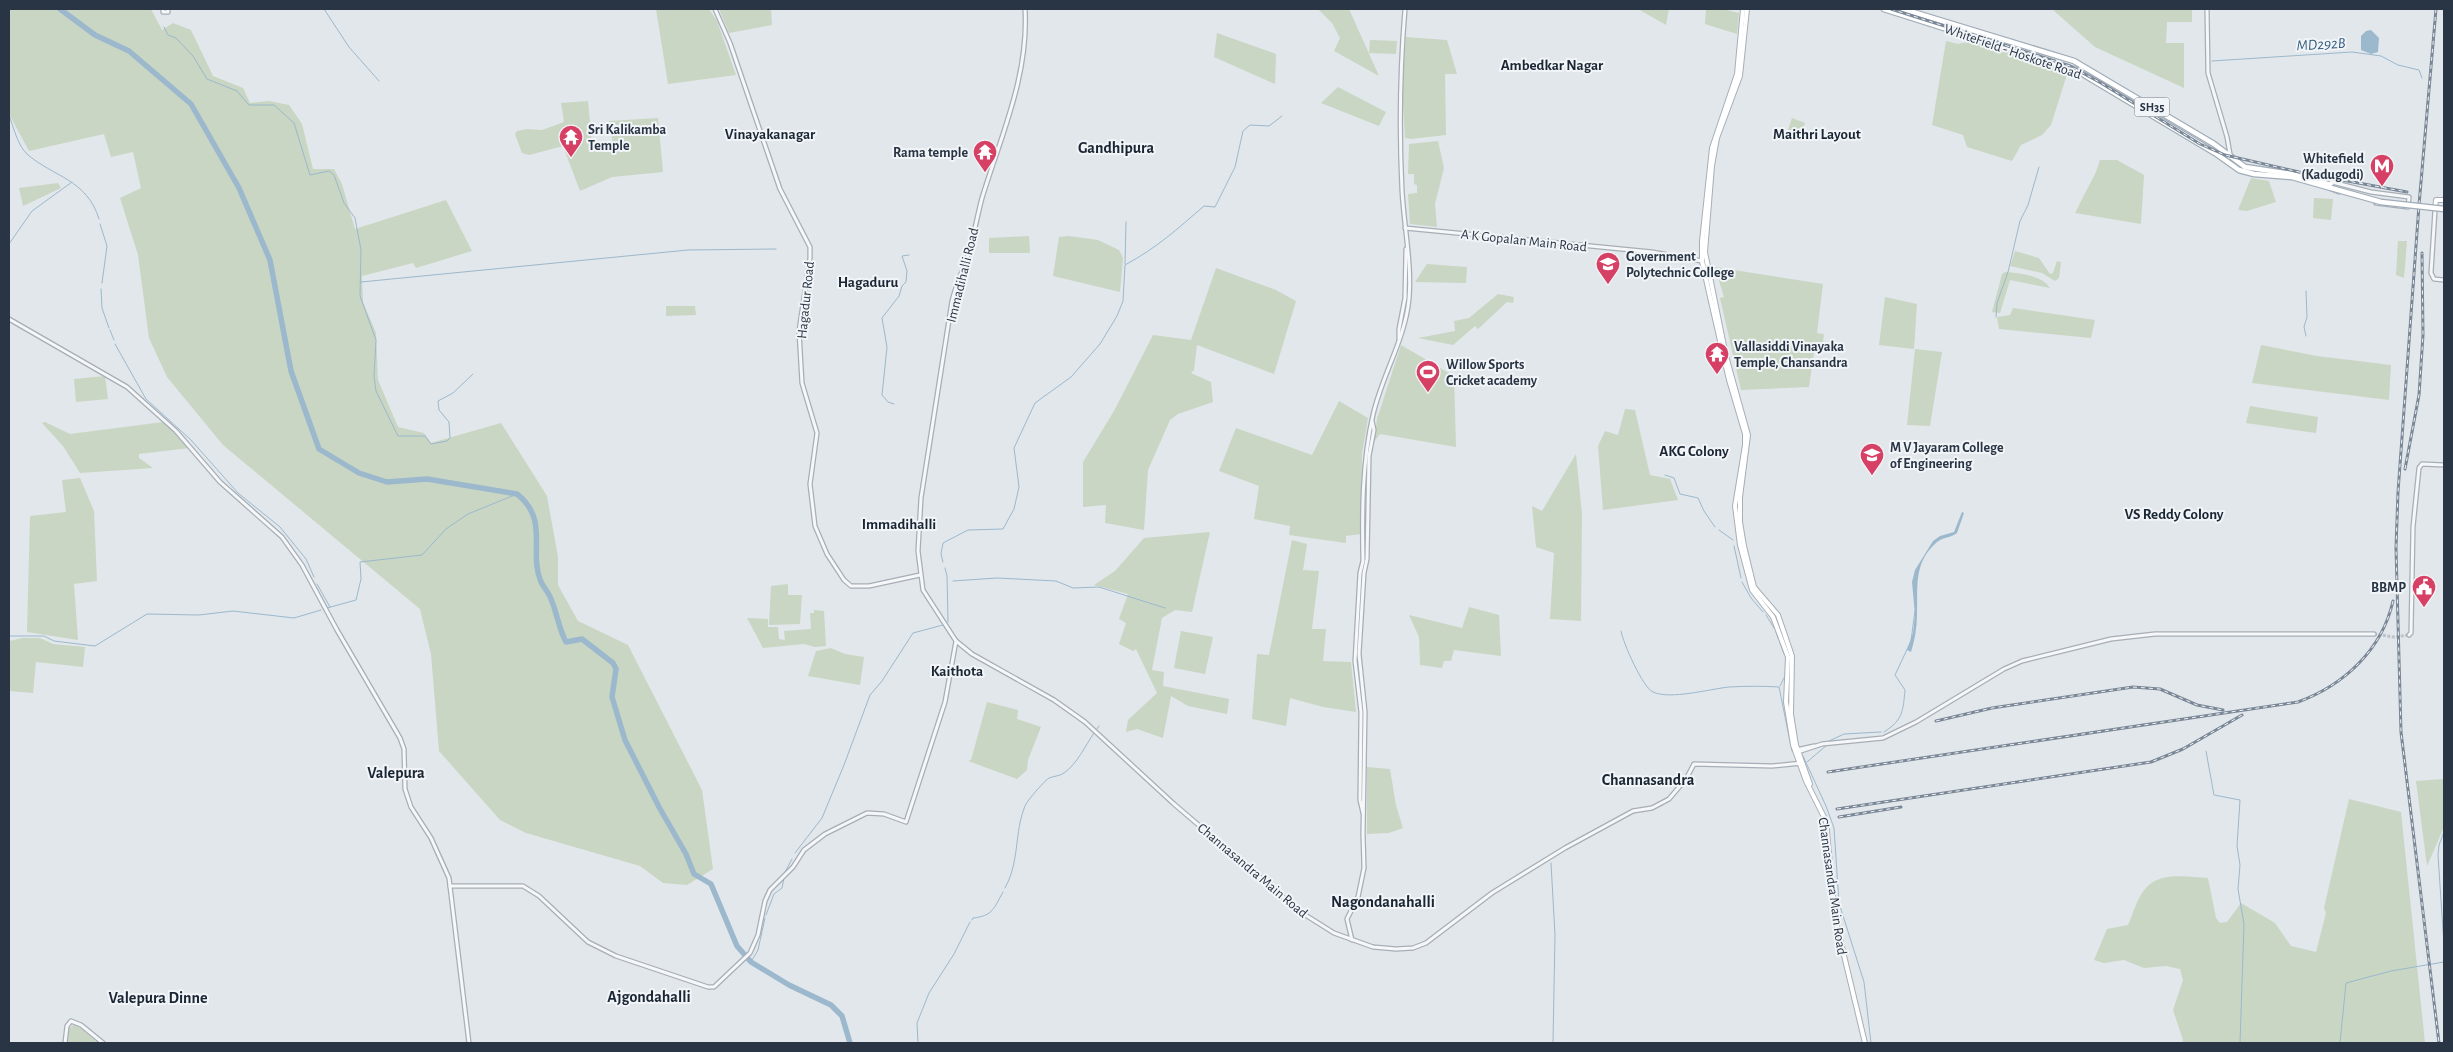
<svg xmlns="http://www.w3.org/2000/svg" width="2453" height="1052" font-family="'Alegreya Sans',sans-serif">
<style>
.green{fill:#c9d6c3}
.water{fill:#9bb8cd}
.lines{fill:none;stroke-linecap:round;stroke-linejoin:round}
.stream{stroke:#9bb8cd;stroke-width:1}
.river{stroke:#9bb8cd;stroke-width:5.5}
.tertiary-tunnel{stroke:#bdc3ca;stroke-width:3;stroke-dasharray:3 1.5;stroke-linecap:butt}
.tertiary-casing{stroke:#a7aeb6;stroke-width:5.5}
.secondary-casing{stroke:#a7aeb6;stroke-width:6}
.primary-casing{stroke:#a0acb8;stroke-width:7}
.tertiary{stroke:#f5f7f9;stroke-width:3}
.secondary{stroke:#fff;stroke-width:4}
.primary{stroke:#fff;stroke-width:4.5}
.rail-casing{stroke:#7a8796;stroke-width:3}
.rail{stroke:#f2f5f8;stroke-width:1;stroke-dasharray:4;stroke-linecap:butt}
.primary-bridge-casing{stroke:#a0acb8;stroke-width:7;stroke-linecap:butt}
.primary-bridge{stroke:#fff;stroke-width:4.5}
.labels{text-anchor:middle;stroke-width:4;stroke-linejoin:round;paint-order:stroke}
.shield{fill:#f2f5f8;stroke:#656f7b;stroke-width:1}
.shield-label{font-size:12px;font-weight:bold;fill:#293545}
.street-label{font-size:14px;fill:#293545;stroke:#f2f5f8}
.poi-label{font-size:14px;font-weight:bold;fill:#293545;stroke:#f2f5f8;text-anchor:start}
.water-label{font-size:15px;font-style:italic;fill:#30597c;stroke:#f2f5f8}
.neighbourhood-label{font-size:15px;font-weight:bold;fill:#1b2635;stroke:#f2f5f8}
.quarter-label{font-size:16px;font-weight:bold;fill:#1b2635;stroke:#f2f5f8}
</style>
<rect width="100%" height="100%" fill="#e2e7eb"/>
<!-- green -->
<g class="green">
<polygon points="9,9 151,9 162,30 173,23 191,30 213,76 243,88 250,103 269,101 289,105 302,124 313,169 334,169 342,184 355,229 446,200 472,251 416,268 413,263 362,276 363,302 376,333 378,380 398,427 424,433 431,443 501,423 547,496 558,557 558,585 578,621 628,645 702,790 713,869 687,885 663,883 640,866 526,833 500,820 439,751 431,654 420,609 223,445 167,377 149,338 138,255 120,198 141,188 133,152 111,157 104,134 29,151 9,114"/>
<polygon points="656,9 709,9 717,21 736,75 668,84"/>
<polygon points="719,9 771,9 772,25 729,33"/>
<polygon points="1318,9 1349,9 1379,76 1334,51 1340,38 1332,23"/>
<polygon points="1638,9 1669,9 1666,25"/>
<polygon points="1706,9 1723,9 1739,13 1737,34 1705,24"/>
<polygon points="2052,9 2192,9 2192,22 2167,22 2166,43 2184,43 2184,88 2095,47"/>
<polygon points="1217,33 1276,54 1275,84 1214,57"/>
<polygon points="1406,37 1447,40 1457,74 1445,74 1446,135 1411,139 1405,138 1402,88"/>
<polygon points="1370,40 1397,41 1396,54 1369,53"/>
<polygon points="1946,41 1958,44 1973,41 2068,71 2051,125 2042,135 2021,145 2012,161 1967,147 1963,135 1932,125"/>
<polygon points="1338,87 1386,112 1379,126 1321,103"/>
<polygon points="588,101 592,144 613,145 609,121 658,118 663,172 612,177 580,191 563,146 529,155 522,153 515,134 517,131 527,129 542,130 564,122 561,103"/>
<polygon points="1792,118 1805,123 1800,140 1786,136"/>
<polygon points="1438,141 1444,168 1435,204 1437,227 1410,224 1408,194 1417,193 1417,185 1414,184 1414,174 1408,174 1409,144"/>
<polygon points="2100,160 2117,160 2144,175 2141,224 2075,213 2096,172"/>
<polygon points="2251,178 2269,181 2276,202 2247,211 2238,210"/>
<polygon points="58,183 61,188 23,206 19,188"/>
<polygon points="2314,198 2333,199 2331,220 2313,218"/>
<polygon points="1029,236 1030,253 989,253 989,238"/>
<polygon points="1069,236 1098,240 1119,250 1123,258 1120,292 1053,276 1059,237"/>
<polygon points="2398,241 2407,241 2404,278 2396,275"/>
<polygon points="2015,251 2039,258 2050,274 2053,273 2057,261 2061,262 2059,278 2055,281 2042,273 2010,266"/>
<polygon points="1427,264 1467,267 1466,283 1415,282"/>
<polygon points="1715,267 1823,284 1817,333 1824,334 1822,350 1815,349 1815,346 1809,387 1741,390 1720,298 1724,297"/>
<polygon points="1216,268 1276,290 1296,301 1274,374 1197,345 1194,370 1191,373 1211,382 1213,402 1178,414 1170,420 1148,470 1144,530 1105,523 1106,505 1083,507 1083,462 1114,411 1153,335 1191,340"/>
<path d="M2005 272C2019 273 2042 275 2050 288L2010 280 2000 313 1992 312 2002 274Z"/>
<polygon points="1498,294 1514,297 1513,303 1507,302 1478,329 1475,326 1453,345 1418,338 1455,331 1454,321 1469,318"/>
<polygon points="1885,297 1917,304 1914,349 1879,345"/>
<polygon points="666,306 695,306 696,315 666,316"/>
<polygon points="2013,308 2095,320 2091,338 1999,329 1997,317 2010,315"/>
<polygon points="1401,345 1454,376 1456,447 1380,434 1374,442 1377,419"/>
<polygon points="2261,345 2317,356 2391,365 2389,400 2252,383"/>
<polygon points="1915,349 1942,352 1930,426 1907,425"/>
<polygon points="105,376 108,399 76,402 74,379"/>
<polygon points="1339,401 1368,418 1362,454 1361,534 1346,536 1346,543 1289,535 1290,526 1254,519 1259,486 1219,471 1236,428 1312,455"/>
<polygon points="2250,406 2318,417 2316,433 2246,423"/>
<polygon points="1625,409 1635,410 1650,475 1670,479 1678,500 1603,510 1598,446 1605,431 1618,435"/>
<polygon points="45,422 70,434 163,422 190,448 139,454 139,458 153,468 80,473 63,446 42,423"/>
<polygon points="1576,454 1582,514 1581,621 1550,619 1554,553 1536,547 1532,506 1542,511"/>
<polygon points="80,478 94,511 97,581 74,584 78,640 27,632 30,516 66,512 62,480"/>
<polygon points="1210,532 1192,612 1175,610 1162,618 1152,670 1164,672 1163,686 1229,699 1227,714 1188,706 1171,696 1163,738 1137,729 1126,732 1128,720 1157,693 1136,649 1133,651 1119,644 1126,623 1119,619 1128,594 1094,585 1115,571 1144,538"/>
<polygon points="1292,540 1307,544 1303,570 1319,571 1312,629 1326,629 1323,661 1351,662 1356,712 1323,707 1290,698 1286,726 1252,719 1257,654 1269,655"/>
<polygon points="788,584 788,595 802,595 800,624 769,625 771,586"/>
<polygon points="1469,607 1499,615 1501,656 1454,650 1451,661 1444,661 1442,668 1420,665 1419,637 1409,615 1462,628"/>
<polygon points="814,610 824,611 826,646 815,647 804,644 763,648 747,618 768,619 768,627 778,627 779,639 785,640 784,631 811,629 810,613 814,613"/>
<polygon points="1181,631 1213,637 1205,674 1174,668"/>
<polygon points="23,638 40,638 53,644 85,647 83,667 36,662 33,693 9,691 9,641"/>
<polygon points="831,648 845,654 864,657 860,685 808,676 816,651"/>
<polygon points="987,702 1018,710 1017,719 1041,727 1028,760 1027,770 1017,779 968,761 971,760"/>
<polygon points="1367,767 1390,769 1396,805 1403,828 1389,833 1367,834"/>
<polygon points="2443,779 2444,827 2427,866 2416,781"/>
<path d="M2349 799 2401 812 2425 1043H2182L2183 1040 2173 1010 2183 980 2180 969 2166 966 2144 968 2124 960 2104 963 2094 960 2107 929 2128 925C2133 914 2137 898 2145 889 2159 871 2188 877 2208 878L2216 918 2220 923 2227 922 2241 903 2275 923 2291 946 2316 952 2326 913 2324 908Z"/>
<polygon points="75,1024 98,1043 66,1043 68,1029"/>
</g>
<!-- water -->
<g class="water">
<polygon points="2371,30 2379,38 2378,52 2371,54 2361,50 2361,36 2366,31"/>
<path d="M1962 512 1964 513 1957 533C1951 538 1943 537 1937 542 1913 563 1918 586 1917 614 1917 627 1915 639 1911 652L1907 650 1913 633 1915 615 1912 582 1915 570 1933 541 1940 536 1954 532Z"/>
</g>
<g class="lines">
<!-- stream -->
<g class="stream">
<polyline points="324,9 349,47 379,81"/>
<polyline points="164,27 168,35 176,38 193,56 207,79 237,91 249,105 274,105 294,123 310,175 329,171 334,175 344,203 355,218 361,250 360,296 376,340 374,376 376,391 398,436 425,436 431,444 447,441 450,438 449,422 439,410 438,401 453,393 473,374"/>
<polyline points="2212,61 2352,52 2381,56 2398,65 2419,70 2422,78"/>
<path d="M9 115C13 126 18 146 27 154 53 177 87 179 99 219"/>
<polyline points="100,224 107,246 102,283"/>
<polyline points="9,244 32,211 72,182"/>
<polyline points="1125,264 1126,222"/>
<polyline points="361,282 688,250 776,249"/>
<polyline points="101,289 102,308 109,328"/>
<polyline points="2306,291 2307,317 2304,327 2306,336"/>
<polyline points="1996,317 1997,303 2008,272 2020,221 2028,205 2039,167"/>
<polyline points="110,330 114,340"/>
<polyline points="115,344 146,399 191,440 238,493 280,527 306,559 314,577"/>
<polyline points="894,404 888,402 882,395 887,347 882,318 899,296 902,286 906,282 907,271 902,256 909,255"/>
<polyline points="1665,475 1674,478 1680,494 1698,498 1704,511 1715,527"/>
<polyline points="1719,530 1733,540"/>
<polyline points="1734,546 1741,578"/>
<path d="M943 562 941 554 943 543 968 530 1003 529 1014 509 1019 487 1014 448 1035 403 1071 377 1100 344 1117 316 1123 301 1125 265C1158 247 1176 230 1204 206L1215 207 1235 167 1243 131 1250 125 1269 126 1282 116"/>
<polyline points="945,568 947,576 948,622"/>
<polyline points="953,581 997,578 1056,581 1073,588 1099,587 1165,608"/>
<polyline points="1742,582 1751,598 1763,612"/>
<polyline points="317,584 330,607"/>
<polyline points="327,608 356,600 361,579 360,562 422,555 446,529 468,514 517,494"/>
<polyline points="1766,615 1774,628"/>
<path d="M1621 631C1623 643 1643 688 1653 692 1670 700 1710 689 1729 687 1746 686 1763 686 1779 687L1792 751"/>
<polyline points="1776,632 1778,638"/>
<polyline points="9,636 44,636 54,641 95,646 147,614 199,615 233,611 294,618 321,610"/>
<polyline points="1780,643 1784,654"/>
<polyline points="1780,686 1785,676"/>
<polyline points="1097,729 1099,726"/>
<path d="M1884 732C1903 720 1903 711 1905 690L1895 675 1911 641 1915 611"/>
<polyline points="1829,741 1844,734 1881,732"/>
<polyline points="2206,751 2214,795 2240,800 2237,846 2240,865 2238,889 2244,924 2240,1043"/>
<polyline points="1803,756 1826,806 1834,828 1839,903 1864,982 1871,1043"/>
<polyline points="1807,762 1827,745"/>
<polyline points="2444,832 2439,845 2438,855 2444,945"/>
<polyline points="795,853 822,818 844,765 870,695 882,681 913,633 943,625"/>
<polyline points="1551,863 1555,935 1553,1043"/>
<polyline points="784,874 792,859"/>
<path d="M1005 888C1020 861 1014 833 1025 806 1026 802 1045 780 1049 778 1054 776 1060 776 1064 773 1077 764 1085 746 1094 733"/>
<polyline points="766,915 774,894 782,888 784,878"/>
<path d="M972 920 973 918C993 916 994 908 1003 892"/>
<polyline points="751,962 758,950 765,918"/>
<polyline points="918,1043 917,1023 929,993 954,954 970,922"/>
<polyline points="2340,1043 2346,983 2391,971 2444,962"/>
</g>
<!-- river -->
<path class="river" d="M60 9 95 35 129 51 191 104 239 188 270 260 291 371 319 449 359 473 387 482 427 479 517 494C550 520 528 552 541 582 544 588 549 593 551 599 557 613 559 629 566 642L582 639 613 663 616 669 612 697 625 740 659 807 686 854 694 874 711 884 737 946 751 962 789 985 831 1005 842 1016 850 1043"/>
<!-- tertiary-tunnel -->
<polyline class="tertiary-tunnel" points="2374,634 2394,637 2409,635"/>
<defs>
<g id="tertiary">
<polyline points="163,9 163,12 168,12 168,9"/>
<polyline points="715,9 730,43 780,189 810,247 810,258 799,331 802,383 817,433 810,484 815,526 827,554 844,580 851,586 869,586 920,575"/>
<path d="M1025 9C1029 75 1001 136 982 198 977 217 973 240 967 258 962 272 956 285 952 301L921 498 918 551 923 590 956 641 972 654 1054 700 1085 722 1174 804 1299 911 1334 933 1373 947 1396 949 1413 948 1426 943 1492 893 1565 848 1633 811 1652 808 1669 799 1686 779 1694 764 1772 766 1802 763"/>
<polyline points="2207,9 2208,73 2227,137 2230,154 2229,157"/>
<polyline points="2328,184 2332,182 2371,192 2409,197 2408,207 2376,203"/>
<polyline points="2327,187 2339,192"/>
<polyline points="2435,210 2431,273 2434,279 2444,280"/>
<polyline points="1405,228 1652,252 1702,261"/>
<polyline points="9,319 127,387 176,431 220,482 282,537 302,565 337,630 400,738 404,749 405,789 411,807 431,838 449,878 469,1043"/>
<polyline points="1399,339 1399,329 1405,298 1406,249"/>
<polyline points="2409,635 2411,633 2413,527 2419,468 2422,464 2444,465"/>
<polyline points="1796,750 1814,746"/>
<polyline points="1798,752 1822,744 1883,738 1916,722 2004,669 2022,661 2111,639 2155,634 2374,634"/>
<path d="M1363 813 1360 800 1361 712 1355 661 1360 573 1363 561C1362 513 1362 462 1373 415 1382 375 1405 340 1409 299 1412 263 1404 227 1402 190 1399 129 1400 69 1405 9"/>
<polyline points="450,886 523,886 539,896 588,942 616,956 708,987 714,987 750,953 758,935 765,901 770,890 793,867 804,850 825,834 867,813 884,814 906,822 945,702 956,641"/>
<polyline points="1352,940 1347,919 1358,897 1364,868 1363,834 1365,712 1359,654 1364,573 1367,559 1369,456 1374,430 1372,421"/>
<polyline points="65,1043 67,1026 71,1021 81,1025 103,1043"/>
</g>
<g id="secondary">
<polyline points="1743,9 1737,74 1712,148 1702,241 1702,261 1710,297 1729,380 1745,434 1745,445 1735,506 1740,545 1752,590 1773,617 1788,657 1786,702 1793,745 1806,781 1826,821 1835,918 1865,1043"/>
<polyline points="1747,9 1740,76 1717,138 1712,166 1705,252 1726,356 1748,435 1740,497 1740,522 1744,546 1754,587 1778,615 1792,656 1791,714 1796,745 1810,784"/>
<polyline points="2435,209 2436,200 2444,200"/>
</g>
<g id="primary">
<polyline points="1884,9 2076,70 2215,153 2239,170 2254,174 2292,177 2331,188"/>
<polyline points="1903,9 2074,61 2214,144 2245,167 2292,174 2331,185"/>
</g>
</defs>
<!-- tertiary casing -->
<use href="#tertiary" class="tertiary-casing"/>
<!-- secondary casing -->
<use href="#secondary" class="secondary-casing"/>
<!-- primary casing -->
<use href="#primary" class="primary-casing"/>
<!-- tertiary -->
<use href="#tertiary" class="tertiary"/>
<!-- secondary -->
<use href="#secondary" class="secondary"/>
<!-- primary -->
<use href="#primary" class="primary"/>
<defs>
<g id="rail">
<polyline points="1891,9 2070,66 2101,83 2200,144 2225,155 2299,172 2407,192"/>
<polyline points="2436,9 2419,205 2398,492 2396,548 2401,732 2439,1043"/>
<polyline points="2405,469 2419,395 2423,335 2422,253"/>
<polyline points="1936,721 1992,708 2133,687 2160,689 2197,705 2223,710"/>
<path d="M1828 772 2298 702C2344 685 2382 650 2393 601"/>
<polyline points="1837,809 2151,762 2183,749 2242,715"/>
<polyline points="1839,817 1901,807"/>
</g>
</defs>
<!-- rail casing -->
<use href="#rail" class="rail-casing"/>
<!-- rail -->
<use href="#rail" class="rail"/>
<defs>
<polyline id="primary-bridge" points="2331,188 2381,202 2444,209"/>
</defs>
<!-- primary-bridge casing -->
<use href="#primary-bridge" class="primary-bridge-casing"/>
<!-- primary-bridge -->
<use href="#primary-bridge" class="primary-bridge"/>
</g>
<!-- icons -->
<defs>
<symbol id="temple-pin" viewBox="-11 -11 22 30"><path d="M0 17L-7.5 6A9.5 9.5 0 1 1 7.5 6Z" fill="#d74065" stroke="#f2f5f8"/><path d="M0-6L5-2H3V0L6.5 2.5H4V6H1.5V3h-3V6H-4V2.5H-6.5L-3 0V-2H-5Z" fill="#fff"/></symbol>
<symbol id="metro-pin" viewBox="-11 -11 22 30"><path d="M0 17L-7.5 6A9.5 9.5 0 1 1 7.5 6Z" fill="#d74065" stroke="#f2f5f8"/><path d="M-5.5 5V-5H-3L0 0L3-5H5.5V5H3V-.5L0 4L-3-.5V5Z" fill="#fff"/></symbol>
<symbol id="university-pin" viewBox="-11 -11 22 30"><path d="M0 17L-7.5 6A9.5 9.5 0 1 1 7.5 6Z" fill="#d74065" stroke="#f2f5f8"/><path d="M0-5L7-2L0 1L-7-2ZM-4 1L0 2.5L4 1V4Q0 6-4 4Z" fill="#fff"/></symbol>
<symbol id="stadium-pin" viewBox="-11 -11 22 30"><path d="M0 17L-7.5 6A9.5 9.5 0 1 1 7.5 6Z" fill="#d74065" stroke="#f2f5f8"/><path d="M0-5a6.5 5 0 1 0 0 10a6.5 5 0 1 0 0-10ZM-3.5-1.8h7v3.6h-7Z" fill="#fff"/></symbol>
<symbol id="civic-pin" viewBox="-11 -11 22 30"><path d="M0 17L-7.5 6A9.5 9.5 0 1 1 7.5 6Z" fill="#d74065" stroke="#f2f5f8"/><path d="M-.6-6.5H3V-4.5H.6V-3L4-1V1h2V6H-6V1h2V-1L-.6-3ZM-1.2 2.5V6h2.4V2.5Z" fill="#fff"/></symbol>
</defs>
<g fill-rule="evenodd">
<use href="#temple-pin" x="557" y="123" width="28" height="38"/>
<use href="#temple-pin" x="971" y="138" width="28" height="38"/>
<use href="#metro-pin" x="2368" y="152" width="28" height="38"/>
<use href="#university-pin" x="1594" y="250" width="28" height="38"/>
<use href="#temple-pin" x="1703" y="340" width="28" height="38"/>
<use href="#stadium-pin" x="1414" y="358" width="28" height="38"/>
<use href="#university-pin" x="1858" y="441" width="28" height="38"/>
<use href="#civic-pin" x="2410" y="573" width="28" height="38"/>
</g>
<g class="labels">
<!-- shield labels -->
<rect class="shield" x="2134.5" y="97.5" width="35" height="19" rx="4"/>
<g class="shield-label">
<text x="2152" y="111">SH35</text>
</g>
<!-- street labels -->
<g class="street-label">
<text transform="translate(2013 51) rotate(19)" y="5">WhiteField - Hoskote Road</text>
<text transform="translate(1524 240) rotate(6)" y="5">A K Gopalan Main Road</text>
<text transform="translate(962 275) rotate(-76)" y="5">Immadihalli Road</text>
<text transform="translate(805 300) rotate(-84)" y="5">Hagadur Road</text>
<text transform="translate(1253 870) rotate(40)" y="5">Channasandra Main Road</text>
<text transform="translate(1833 886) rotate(82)" y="5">Channasandra Main Road</text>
</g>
<!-- poi labels -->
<g class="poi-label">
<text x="588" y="134">Sri Kalikamba<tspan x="588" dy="16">Temple</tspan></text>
<text x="968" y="157" text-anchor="end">Rama temple</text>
<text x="2364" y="163" text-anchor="end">Whitefield<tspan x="2364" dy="16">(Kadugodi)</tspan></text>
<text x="1626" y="261">Government<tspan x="1626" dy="16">Polytechnic College</tspan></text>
<text x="1734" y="351">Vallasiddi Vinayaka<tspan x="1734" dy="16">Temple, Chansandra</tspan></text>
<text x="1446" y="369">Willow Sports<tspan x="1446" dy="16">Cricket academy</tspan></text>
<text x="1890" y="452">M V Jayaram College<tspan x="1890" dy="16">of Engineering</tspan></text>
<text x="2406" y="592" text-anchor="end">BBMP</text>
</g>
<!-- water labels -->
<g class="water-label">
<text transform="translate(2321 44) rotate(-3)" y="5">MD292B</text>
</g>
<!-- neighbourhood labels -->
<g class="neighbourhood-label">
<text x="1552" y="70">Ambedkar Nagar</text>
<text x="770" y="139">Vinayakanagar</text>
<text x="1817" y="139">Maithri Layout</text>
<text x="868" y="287">Hagaduru</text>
<text x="1694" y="456">AKG Colony</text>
<text x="2174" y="519">VS Reddy Colony</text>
<text x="899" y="529">Immadihalli</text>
<text x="957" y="676">Kaithota</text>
</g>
<!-- quarter labels -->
<g class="quarter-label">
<text x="1116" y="153">Gandhipura</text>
<text x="396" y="778">Valepura</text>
<text x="1648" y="785">Channasandra</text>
<text x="1383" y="907">Nagondanahalli</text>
<text x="649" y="1002">Ajgondahalli</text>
<text x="158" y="1003">Valepura Dinne</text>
</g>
</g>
<!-- border -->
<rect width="2453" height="1052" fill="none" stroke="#293545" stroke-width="20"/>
</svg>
